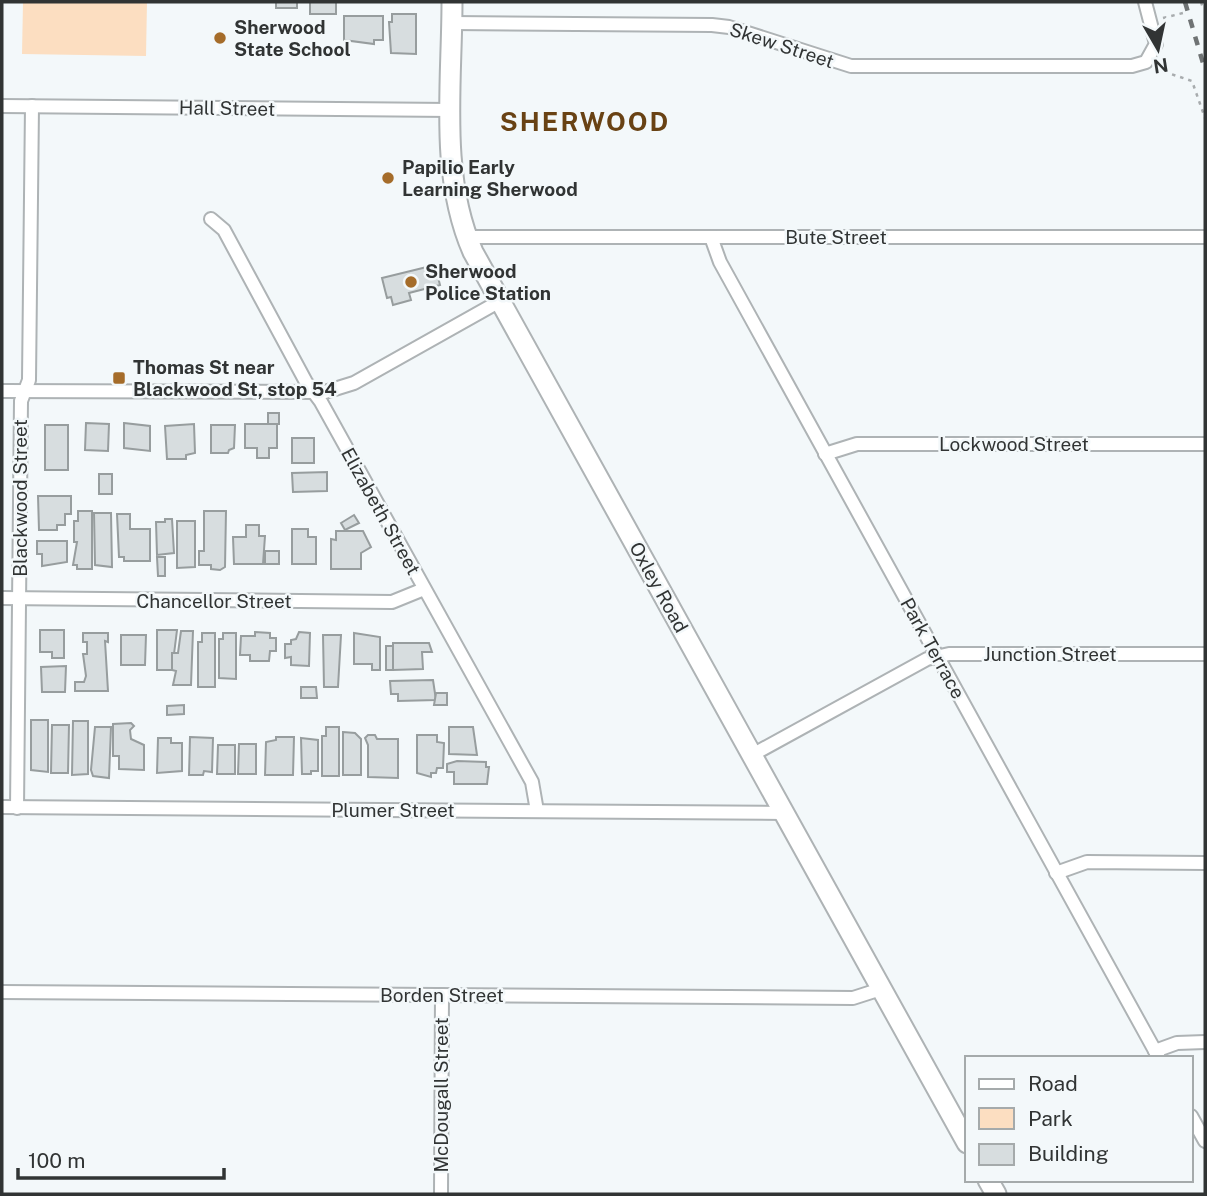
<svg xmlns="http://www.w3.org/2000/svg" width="1207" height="1196" font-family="'Public Sans',sans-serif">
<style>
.green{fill:#fcdec1}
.building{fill:#d7dddf;stroke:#979d9e;stroke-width:2}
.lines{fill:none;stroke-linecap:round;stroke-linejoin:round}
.minor-casing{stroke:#aeb3b5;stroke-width:16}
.primary-casing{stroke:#aeb3b5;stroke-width:23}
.path{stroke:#a8acae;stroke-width:2.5;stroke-dasharray:3.5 5;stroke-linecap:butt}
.minor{stroke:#fff;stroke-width:12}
.primary{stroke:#fff;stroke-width:19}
.rail{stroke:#6f7374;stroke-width:4.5;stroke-dasharray:9 9;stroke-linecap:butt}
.poi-dot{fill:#a56c2a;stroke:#f3f8fa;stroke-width:2.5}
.labels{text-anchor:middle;stroke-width:5;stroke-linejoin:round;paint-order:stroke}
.poi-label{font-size:19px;font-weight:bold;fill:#313434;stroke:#f3f8fa;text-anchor:start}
.street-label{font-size:19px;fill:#313434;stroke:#f3f8fa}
.district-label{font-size:26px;font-weight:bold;letter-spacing:2px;fill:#694214;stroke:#f3f8fa}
</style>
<rect width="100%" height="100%" fill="#f3f8fa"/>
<!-- green -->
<polygon class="green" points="23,2 147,2 146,56 22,54"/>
<!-- building -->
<g class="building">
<rect x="276" y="2" width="21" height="6"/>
<rect x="310" y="2" width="26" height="12"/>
<polygon points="392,14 416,14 416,54 391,53 389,22 392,22"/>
<polygon points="344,16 383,16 383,40 374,40 374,44 344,40"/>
<polygon points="435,265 440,285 409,293 411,300 393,305 391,297 387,298 382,278"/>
<rect x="268" y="413" width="11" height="11"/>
<polygon points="86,423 109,424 108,451 85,450"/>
<polygon points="124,423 150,426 150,451 124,448"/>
<polygon points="194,424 195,453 186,455 186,459 167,459 165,426"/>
<polygon points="245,424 277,424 277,448 269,448 269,458 257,458 257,448 245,448"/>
<rect x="45" y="425" width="23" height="45"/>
<polygon points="211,425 235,425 234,448 229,450 228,453 211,453"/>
<rect x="292" y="438" width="22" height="25"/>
<polygon points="327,472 327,491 293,492 292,473"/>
<rect x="99" y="474" width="13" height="20"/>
<polygon points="38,496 71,496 71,514 65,514 65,525 57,525 57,530 39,530"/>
<polygon points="78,511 92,511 92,569 77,569 77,565 73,565 77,542 74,542 74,521 78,521"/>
<polygon points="204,511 226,511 225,567 220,570 211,569 211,565 199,565 199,551 204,551"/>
<polygon points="94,513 111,513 112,567 95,565"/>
<polygon points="117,514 130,514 130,529 150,529 150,561 124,561 124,557 119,557"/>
<polygon points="354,515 359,523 345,530 341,523"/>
<polygon points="165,519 172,519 174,553 157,555 156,522 165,522"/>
<polygon points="177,521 195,521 195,567 177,568"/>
<polygon points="246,525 259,525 259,536 265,536 263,564 234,564 233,537 246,537"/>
<polygon points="292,529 308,529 308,537 316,537 316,564 292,564"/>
<polygon points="336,531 363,531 371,547 361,553 361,569 331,569 331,539 336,540"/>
<polygon points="37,541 67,541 67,562 42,566 42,554 37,554"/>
<rect x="265" y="551" width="14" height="13"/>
<polygon points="157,557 165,557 165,576 158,576"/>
<polygon points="40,630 64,630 64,658 52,658 52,652 40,652"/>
<polygon points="157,630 177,630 172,670 157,670"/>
<polygon points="181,631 193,631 191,685 173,685 176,671 172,670 172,653 178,653"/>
<polygon points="255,632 270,633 270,638 276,638 276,651 270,651 269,661 250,661 250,655 240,655 241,636 255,636"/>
<polygon points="299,632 310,633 309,666 291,665 291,657 285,658 285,644 291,644 291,640 296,639"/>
<polygon points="83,633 108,633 108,642 105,641 108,691 75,691 75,682 84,682 86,676 83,654 87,654 87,642 83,642"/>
<polygon points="202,633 215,633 215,687 198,687 198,642 202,642"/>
<polygon points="223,633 236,633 236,679 219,678 219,639 223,639"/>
<polygon points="354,633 380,637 380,670 372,670 372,664 354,664"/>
<polygon points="121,635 146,635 145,665 121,665"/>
<polygon points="323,635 341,635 338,687 324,687"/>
<polygon points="393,643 429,643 432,652 422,652 423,669 393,670"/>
<rect x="386" y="646" width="7" height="24"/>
<polygon points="66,666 65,692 42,692 41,667"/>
<polygon points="433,680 436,700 398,701 398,694 391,694 390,681"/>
<polygon points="301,687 316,687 317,698 301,698"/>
<polygon points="436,693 447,693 447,705 434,705"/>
<polygon points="184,705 184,714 167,715 167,706"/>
<polygon points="31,720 48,720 48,772 31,770"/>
<polygon points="73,721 88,721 88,774 72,775"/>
<polygon points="131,723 134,726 130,730 131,739 144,745 144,770 119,769 119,756 113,756 113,724"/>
<polygon points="52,725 69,725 68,773 51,773"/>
<polygon points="95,727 111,727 109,778 93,776 91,770"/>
<polygon points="326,727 339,727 339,776 322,776 322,736 326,736"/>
<polygon points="449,727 473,727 477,755 449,754"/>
<polygon points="343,732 355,733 361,739 361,775 343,775"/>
<polygon points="368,735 375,735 377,739 398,739 398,778 368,777 368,745 365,738"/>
<polygon points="417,735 437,735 437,742 444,743 443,768 437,768 436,773 431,773 431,777 417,773"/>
<polygon points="190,737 213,738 212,772 204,771 203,775 189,775"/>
<polygon points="276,737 294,737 293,775 265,775 266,742 276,740"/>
<polygon points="158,738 171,738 171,743 182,743 182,771 157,773"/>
<polygon points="301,738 318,740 318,771 311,771 311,774 302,774"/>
<polygon points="239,744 256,744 256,774 238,774"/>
<polygon points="218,745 235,745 235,774 217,774"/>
<polygon points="457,761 486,762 486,767 489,767 487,784 454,784 454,772 447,772 447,764"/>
</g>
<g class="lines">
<defs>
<g id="minor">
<polyline points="452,23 712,25 729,27 851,66 1132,66 1146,62 1156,44 1145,2"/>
<polyline points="2,106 451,110"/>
<polyline points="211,219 224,230 306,382 321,402 532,782 537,811"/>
<polyline points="466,237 1205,237"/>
<polyline points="711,237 720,262 1159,1058"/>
<polyline points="2,391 325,392 354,383 500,301"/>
<polyline points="825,454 857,444 1205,444"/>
<polyline points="2,598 392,602 424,589"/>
<polyline points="752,755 927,659 949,654 1205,654"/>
<polyline points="2,807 784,813"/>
<polyline points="17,808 21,401 29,380 32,106"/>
<polyline points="1056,873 1087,862 1205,863"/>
<polyline points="2,992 853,998 881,989"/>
<polyline points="1155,1051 1177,1043 1205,1042"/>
<polyline points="1191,1116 1205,1141"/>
<polyline points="441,1194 442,995"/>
</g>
<g id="primary">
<path d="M452 2C452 84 439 175 473 252L967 1143"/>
<polyline points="988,1180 996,1194"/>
</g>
</defs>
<!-- minor casing -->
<use href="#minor" class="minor-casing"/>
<!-- primary casing -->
<use href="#primary" class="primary-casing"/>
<!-- path -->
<g class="path">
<polyline points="1201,2 1203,8"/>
<polyline points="1163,18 1183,13"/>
<polyline points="1159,64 1168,73 1192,81 1205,118"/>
</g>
<!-- minor -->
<use href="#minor" class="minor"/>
<!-- primary -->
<use href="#primary" class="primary"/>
<!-- rail -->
<polyline class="rail" points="1185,2 1205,70"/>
</g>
<!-- markers -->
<g class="poi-dot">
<circle cx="220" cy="38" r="7"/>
<circle cx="388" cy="178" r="7"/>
<circle cx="411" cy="282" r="7"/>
<rect x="112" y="371" width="14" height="14" rx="3.5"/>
</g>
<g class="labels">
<!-- poi labels -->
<g class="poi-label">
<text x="234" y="34">Sherwood<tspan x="234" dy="22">State School</tspan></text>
<text x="402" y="174">Papilio Early<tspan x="402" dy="22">Learning Sherwood</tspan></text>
<text x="425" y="278">Sherwood<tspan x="425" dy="22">Police Station</tspan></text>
<text x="133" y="374">Thomas St near<tspan x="133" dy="22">Blackwood St, stop 54</tspan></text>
</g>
<!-- street labels -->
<g class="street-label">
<text transform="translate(782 45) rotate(18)" y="7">Skew Street</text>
<text transform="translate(227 108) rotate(1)" y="7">Hall Street</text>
<text x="836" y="244">Bute Street</text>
<text x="1014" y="451">Lockwood Street</text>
<text transform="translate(20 498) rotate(-90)" y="7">Blackwood Street</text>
<text transform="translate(381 511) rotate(61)" y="7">Elizabeth Street</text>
<text transform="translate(659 587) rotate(61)" y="7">Oxley Road</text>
<text x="214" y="608">Chancellor Street</text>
<text transform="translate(933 648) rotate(61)" y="7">Park Terrace</text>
<text x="1050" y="661">Junction Street</text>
<text x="393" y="817">Plumer Street</text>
<text x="442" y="1002">Borden Street</text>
<text transform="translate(441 1095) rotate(-90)" y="7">McDougall Street</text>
</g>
<!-- district labels -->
<g class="district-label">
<text x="585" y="131">SHERWOOD</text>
</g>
</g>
<!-- border -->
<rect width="1207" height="1196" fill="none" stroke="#313434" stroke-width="7"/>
<!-- legend -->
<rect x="965" y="1056" width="228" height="126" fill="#f3f8fa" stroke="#a5aaab" stroke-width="2"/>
<rect x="979" y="1079" width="35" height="10" fill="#ffffff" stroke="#a5aaab" stroke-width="2"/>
<text x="1028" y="1091" font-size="21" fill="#313434">Road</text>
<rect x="979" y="1108" width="35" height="21" fill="#fcdec1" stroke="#a5aaab" stroke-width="2"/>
<text x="1028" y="1126" font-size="21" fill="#313434">Park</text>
<rect x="979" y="1144" width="35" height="21" fill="#d7dddf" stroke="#a5aaab" stroke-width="2"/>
<text x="1028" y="1161" font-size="21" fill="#313434">Building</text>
<!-- north arrow -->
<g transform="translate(1158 49) rotate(171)" stroke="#f3f8fa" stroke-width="5" paint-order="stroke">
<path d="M0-5L12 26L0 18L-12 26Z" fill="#313434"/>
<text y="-10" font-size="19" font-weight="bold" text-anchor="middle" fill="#313434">N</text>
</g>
<!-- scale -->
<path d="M18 1168v10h206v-10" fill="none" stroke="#313434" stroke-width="3.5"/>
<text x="28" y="1168" font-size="21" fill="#313434" stroke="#f3f8fa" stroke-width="5" paint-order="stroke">100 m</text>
</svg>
